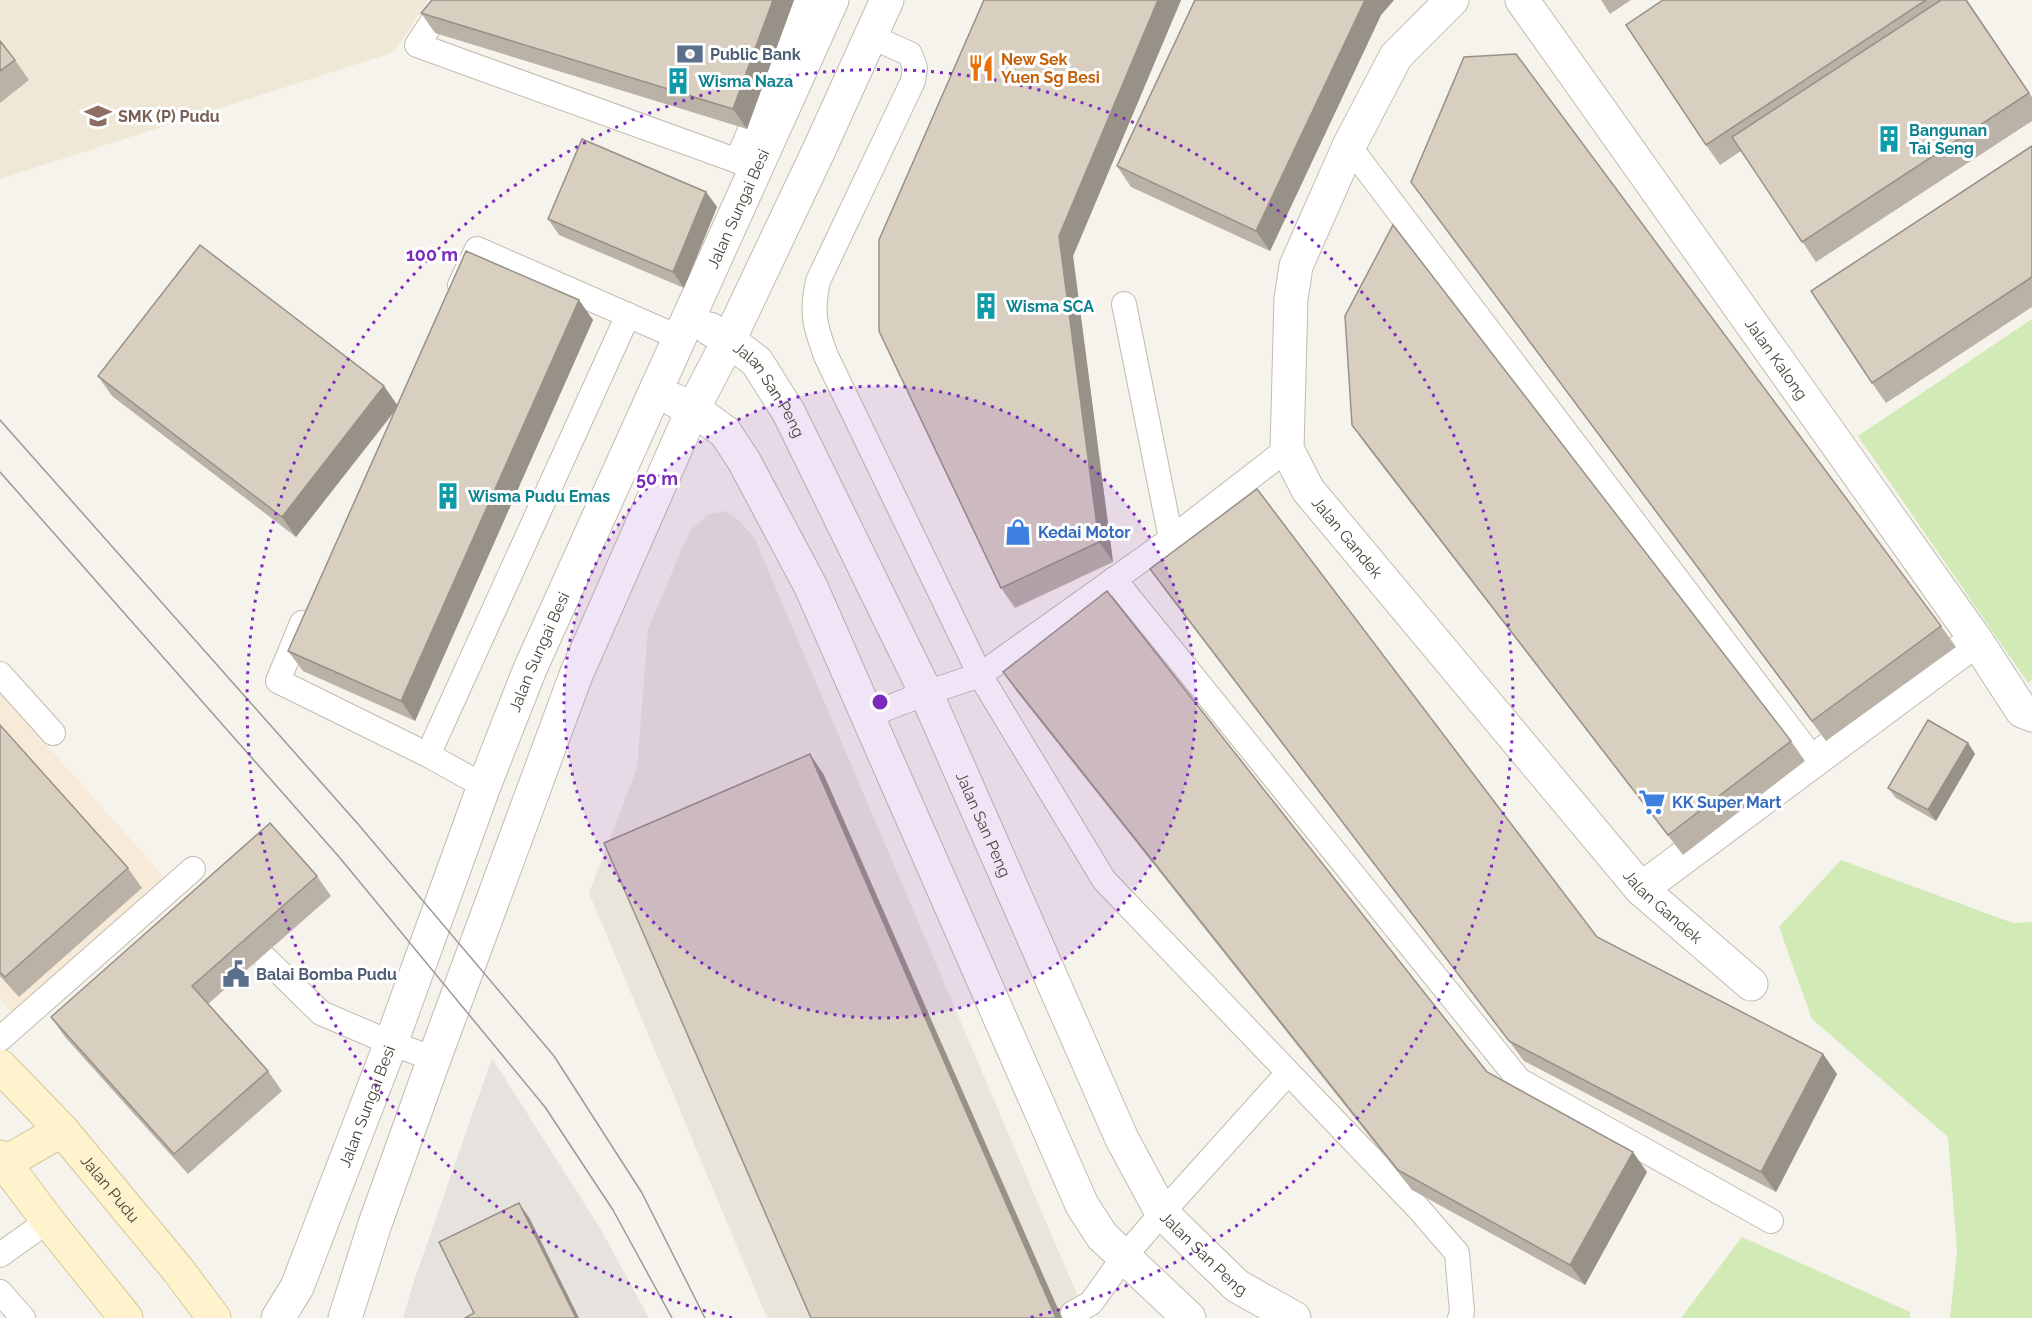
<svg xmlns="http://www.w3.org/2000/svg" width="2032" height="1318" font-family="Raleway,sans-serif">
  <style>
    .residential { fill: #eae5da }
    .commercial { fill: #f7ead8 }
    .industrial { fill: #e6e2dd }
    .education { fill: #efe8d6 }
    .green { fill: #d2eab5 }
    .lines { fill: none; stroke-linecap: round; stroke-linejoin: round }
    .service-casing { stroke: #c2bbae; stroke-width: 26 }
    .minor-casing { stroke: #c2bbae; stroke-width: 35 }
    .tertiary-casing { stroke: #c2bbae; stroke-width: 35 }
    .secondary-casing { stroke: #d6c79b; stroke-width: 35 }
    .service { stroke: #fff; stroke-width: 24 }
    .minor { stroke: #fff; stroke-width: 33 }
    .tertiary { stroke: #fff; stroke-width: 33 }
    .secondary { stroke: #fff3cd; stroke-width: 33 }
    .tram { stroke: #9a9a9a; stroke-width: 1.5 }
    .wall { fill: #bab2a6 }
    .shaded-wall { fill: #979187 }
    .building { fill: #d8cfc1; stroke: #979187; stroke-width: 1.5 }
    .ring { fill: none; stroke: #7b2cbf; stroke-width: 3; stroke-dasharray: 3 6 }
    .labels { text-anchor: middle; dominant-baseline: central; stroke-width: 6; stroke-linejoin: round; paint-order: stroke }
    .service-label { font-size: 16px; font-weight: bold; fill: #4e5e75; stroke: #fff; text-anchor: start }
    .food-label { font-size: 16px; font-weight: bold; fill: #c56008; stroke: #fff; text-anchor: start }
    .culture-label { font-size: 16px; font-weight: bold; fill: #0d838f; stroke: #fff; text-anchor: start }
    .education-label { font-size: 16px; font-weight: bold; fill: #785e54; stroke: #fff; text-anchor: start }
    .street-label { font-size: 16px; fill: #4b4439; stroke: #fff }
    .shop-label { font-size: 16px; font-weight: bold; fill: #366cbe; stroke: #fff; text-anchor: start }
    .centre { fill: #7b2cbf; stroke: #fff; stroke-width: 3 }
    .ring-label { font-size: 18px; text-anchor: middle; font-weight: bold; fill: #7b2cbf; stroke: #fff; stroke-width: 6; stroke-linejoin: round; paint-order: stroke }
  </style>
  <rect width="100%" height="100%" fill="#f6f3ec"/>
  <path class="residential" d="M725 511 741 522 755 539 1087 1318H767L589 893 637 768 648 629 689 532 708 514Z"/>
  <path class="commercial" d="M0 693 166 879 14 1015 0 999Z"/>
  <path class="industrial" d="M492 1058 600 1228 649 1318H403L414 1281Z"/>
  <path class="education" d="M0 0H428L394 52 0 179Z"/>
  <g class="green">
    <path d="M2032 319V680L2028 683 1858 436Z"/>
    <path d="M1841 860 2013 923 2032 922V1318H1950L1957 1251 1948 1137 1812 1019 1779 927Z"/>
    <path d="M1742 1237 1910 1312V1318H1681Z"/>
  </g>
  <g class="lines">
    <defs>
      <g id="service">
        <path d="M447 0 417 45 757 168"/>
        <path d="M870 36 910 54 915 68 913 81 818 281C811 313 815 326 826 356L980 675 1104 880 1418 1208 1457 1253 1462 1312 1460 1318"/>
        <path d="M1349 146 1814 760"/>
        <path d="M737 161 805 0"/>
        <path d="M460 285 477 249 680 338"/>
        <path d="M1124 304 1171 539"/>
        <path d="M1114 579 1519 1080 1771 1221"/>
        <path d="M302 623 278 681 428 755 484 786"/>
        <path d="M0 674 53 733"/>
        <path d="M867 716 926 693 980 675 1171 539 1287 449"/>
        <path d="M428 755 628 315"/>
        <path d="M266 959 321 1013 391 1043 434 1059"/>
        <path d="M0 1039 193 869"/>
        <path d="M0 1255 48 1221"/>
        <path d="M0 1292 23 1318"/>
        <path d="M1073 1313 1091 1303 1123 1258 1162 1213 1288 1073"/>
      </g>
      <g id="minor">
        <path id="s1" d="M1452 0 1396 56 1349 146 1296 266 1291 299 1287 449 1308 490 1641 889 1751 984"/>
        <path id="s2" d="M1522 0 1976 640 2022 711 2032 715"/>
        <path d="M1641 889 1976 640"/>
      </g>
      <g id="tertiary">
        <path id="s3" d="M710 329 729 340 757 362 789 413 926 693 1122 1139 1162 1213 1237 1286 1294 1318"/>
        <path d="M674 400 693 409 725 432 744 461 811 587 1082 1205 1102 1236 1189 1318"/>
        <path id="s4" d="M278 1318 297 1287 391 1043 484 786 530 669 832 0"/>
        <path d="M345 1318 375 1224 434 1059 576 675 693 409 729 340 819 150 887 0"/>
      </g>
      <g id="secondary">
        <path id="s5" d="M0 1066 62 1130 178 1270 214 1318"/>
        <path d="M0 1157 48 1221 126 1318"/>
        <path d="M5 1163 62 1130"/>
      </g>
    </defs>
    <use href="#service" class="service-casing"/>
    <use href="#minor" class="minor-casing"/>
    <use href="#tertiary" class="tertiary-casing"/>
    <use href="#secondary" class="secondary-casing"/>
    <use href="#service" class="service"/>
    <use href="#minor" class="minor"/>
    <use href="#tertiary" class="tertiary"/>
    <use href="#secondary" class="secondary"/>
    <g class="tram">
      <path d="M0 420 358 824 554 1056 642 1193 705 1318"/>
      <path d="M0 472 340 858 545 1107 613 1210 672 1318"/>
    </g>
  </g>
  <g class="wall">
    <path d="M432 0H794L747 129 435 33 421 13Z"/>
    <path d="M984 0H1181L1073 256 1113 562 1015 608 1001 588Z"/>
    <path d="M1195 0H1394L1381 15 1270 251 1131 187 1117 166Z"/>
    <path d="M1601 0H1631L1610 14Z"/>
    <path d="M1663 0H1967L2032 97V121L1816 262 1741 151 1720 165 1706 145Z"/>
    <path d="M0 41 15 60 29 80 0 103Z"/>
    <path d="M2032 146V307L1886 403 1872 383Z"/>
    <path d="M1411 182 1941 626 1956 647 1826 741Z"/>
    <path d="M706 192 717 207 684 288 559 235 548 219Z"/>
    <path d="M579 300 593 320 415 721 303 671 288 651 396 410 296 537 112 396 98 376 398 405Z"/>
    <path d="M1352 425 1791 741 1805 761 1683 855 1366 445Z"/>
    <path d="M1150 569 1597 937 1823 1054 1837 1074 1776 1192 1524 1061 1164 589Z"/>
    <path d="M1003 672 1487 1072 1647 1172 1585 1285 1412 1190 1017 692Z"/>
    <path d="M0 725 128 868 142 888 19 997 0 976Z"/>
    <path d="M1968 743 1975 754 1936 821 1896 798 1888 788Z"/>
    <path d="M317 876 331 896 208 1004 268 1071 282 1091 188 1174 65 1037 51 1017Z"/>
  </g>
  <g class="shaded-wall">
    <path d="M773 0H794L747 129 733 109Z"/>
    <path d="M1158 0H1181L1073 256 1113 562 1099 542 1059 236Z"/>
    <path d="M1365 0H1394L1381 15 1270 251 1256 231Z"/>
    <path d="M706 192 717 207 684 288 673 272Z"/>
    <path d="M579 300 593 320 415 721 401 701Z"/>
    <path d="M384 386 398 406 296 537 282 517Z"/>
    <path d="M1968 743 1975 754 1936 821 1928 810Z"/>
    <path d="M810 754 824 775 1062 1318H1056Z"/>
    <path d="M1823 1054 1837 1074 1776 1192 1761 1172Z"/>
    <path d="M1633 1152 1647 1172 1585 1285 1570 1265Z"/>
    <path d="M519 1203 530 1219 579 1318H576Z"/>
  </g>
  <g class="building">
    <path d="M432 0H773L733 109 421 13Z"/>
    <path d="M984 0H1158L1059 236 1099 542 1001 588 879 331V240Z"/>
    <path d="M1195 0H1365L1256 231 1117 166Z"/>
    <path d="M1663 0H1926L1706 145 1626 25Z"/>
    <path d="M1941 0H1966L2029 93 1802 242 1732 137Z"/>
    <path d="M0 41 15 60 0 71Z"/>
    <path d="M1516 54 1941 626 1812 721 1411 182 1464 57Z"/>
    <path d="M582 139 706 192 673 272 548 219Z"/>
    <path d="M2032 146V277L1872 383 1811 291Z"/>
    <path d="M1393 225 1791 741 1668 835 1352 425 1345 316Z"/>
    <path d="M200 245 384 386 282 517 98 376Z"/>
    <path d="M466 251 579 300 401 701 288 651Z"/>
    <path d="M1257 489 1597 937 1823 1054 1761 1172 1509 1041 1150 569Z"/>
    <path d="M1107 591 1487 1072 1633 1152 1570 1265 1398 1170 1003 672Z"/>
    <path d="M1928 720 1968 743 1928 810 1888 788Z"/>
    <path d="M0 725 128 868 5 977 0 972Z"/>
    <path d="M810 754 1056 1318H811L604 843Z"/>
    <path d="M270 823 317 876 192 986 268 1071 174 1154 51 1017Z"/>
    <path d="M519 1203 576 1318H465L474 1313 439 1242Z"/>
  </g>
  <circle cx="880" cy="702" r="316" fill="#7b2cbf" fill-opacity=".12"/>
  <g class="ring">
    <circle cx="880" cy="702" r="316"/>
    <path d="M732 1318A633 633 0 1 1 1028 1318"/>
  </g>
  <defs>
    <symbol id="bank-bare" viewBox="-9 -9 18 18"><path d="M-6-4H6V4H-6ZM0-2.3a2.3 2.3 0 1 0 0 4.6a2.3 2.3 0 1 0 0-4.6Z" fill="#5c6f8a" stroke="#fff" stroke-width="2.5" paint-order="stroke"/></symbol>
    <symbol id="restaurant-bare" viewBox="-9 -9 18 18"><path d="M-5-6h1v4h1v-4h1v4h1v-4h1v5L-1.5 .5V6h-2V.5L-5-1ZM5-6V6H3V1.5H1.5Q1.5-4 5-6Z" fill="#e8710a" stroke="#fff" stroke-width="2.5" paint-order="stroke"/></symbol>
    <symbol id="building-bare" viewBox="-9 -9 18 18"><path d="M-4-6H4V6H1V3H-1V6H-4ZM-2.5-4.3h1.7v1.8h-1.7ZM.8-4.3h1.7v1.8H.8ZM-2.5-1h1.7V.8h-1.7ZM.8-1h1.7V.8H.8Z" fill="#0f9aa8" stroke="#fff" stroke-width="2.5" paint-order="stroke"/></symbol>
    <symbol id="school-bare" viewBox="-9 -9 18 18"><path d="M0-5L7-2L0 1L-7-2ZM-4 1L0 2.5L4 1V4Q0 6-4 4Z" fill="#8d6e63" stroke="#fff" stroke-width="2.5" paint-order="stroke"/></symbol>
    <symbol id="shop-bare" viewBox="-9 -9 18 18"><path d="M-5-2.5h2.3a2.7 3.5 0 0 1 5.4 0H5L5.5 6h-11ZM-1.5-2.5h3a1.5 2.3 0 0 0-3 0Z" fill="#3f7fe0" stroke="#fff" stroke-width="2.5" paint-order="stroke"/></symbol>
    <symbol id="supermarket-bare" viewBox="-9 -9 18 18"><path d="M-6-5.5h2.5l.6 2H6L4.5 2H-2.5L-4.4-4H-6ZM-1.5 3.2a1.3 1.3 0 1 0 .1 0ZM3 3.2a1.3 1.3 0 1 0 .1 0Z" fill="#3f7fe0" stroke="#fff" stroke-width="2.5" paint-order="stroke"/></symbol>
    <symbol id="civic-bare" viewBox="-9 -9 18 18"><path d="M-.6-6.5H3V-4.5H.6V-3L4-1V1h2V6H-6V1h2V-1L-.6-3ZM-1.2 2.5V6h2.4V2.5Z" fill="#5c6f8a" stroke="#fff" stroke-width="2.5" paint-order="stroke"/></symbol>
  </defs>
  <g fill-rule="evenodd">
    <use href="#bank-bare" x="671" y="35" width="38" height="38"/>
    <use href="#restaurant-bare" x="962" y="49" width="38" height="38"/>
    <use href="#building-bare" x="659" y="62" width="38" height="38"/>
    <use href="#school-bare" x="79" y="97" width="38" height="38"/>
    <use href="#building-bare" x="1870" y="120" width="38" height="38"/>
    <use href="#building-bare" x="967" y="287" width="38" height="38"/>
    <use href="#building-bare" x="429" y="477" width="38" height="38"/>
    <use href="#shop-bare" x="999" y="513" width="38" height="38"/>
    <use href="#supermarket-bare" x="1633" y="783" width="38" height="38"/>
    <use href="#civic-bare" x="217" y="955" width="38" height="38"/>
  </g>
  <g class="labels">
    <g class="service-label">
      <text x="710" y="54">Public Bank</text>
      <text x="256" y="974">Balai Bomba Pudu</text>
    </g>
    <g class="food-label">
      <text x="1001" y="59">New Sek<tspan x="1001" dy="18">Yuen Sg Besi</tspan></text>
    </g>
    <g class="culture-label">
      <text x="698" y="81">Wisma Naza</text>
      <text x="1909" y="130">Bangunan<tspan x="1909" dy="18">Tai Seng</tspan></text>
      <text x="1006" y="306">Wisma SCA</text>
      <text x="468" y="496">Wisma Pudu Emas</text>
    </g>
    <g class="education-label">
      <text x="118" y="116">SMK (P) Pudu</text>
    </g>
    <g class="street-label">
      <text stroke="none"><textPath href="#s4" startOffset="1202">Jalan Sungai Besi</textPath></text>
      <text stroke="none"><textPath href="#s2" startOffset="440">Jalan Kalong</textPath></text>
      <text stroke="none"><textPath href="#s3" startOffset="87">Jalan San Peng</textPath></text>
      <text stroke="none"><textPath href="#s1" startOffset="603">Jalan Gandek</textPath></text>
      <text stroke="none"><textPath href="#s4" startOffset="716">Jalan Sungai Besi</textPath></text>
      <text stroke="none"><textPath href="#s3" startOffset="573">Jalan San Peng</textPath></text>
      <text stroke="none"><textPath href="#s1" startOffset="1089">Jalan Gandek</textPath></text>
      <text stroke="none"><textPath href="#s4" startOffset="230">Jalan Sungai Besi</textPath></text>
      <text stroke="none"><textPath href="#s5" startOffset="165">Jalan Pudu</textPath></text>
      <text stroke="none"><textPath href="#s3" startOffset="1059">Jalan San Peng</textPath></text>
    </g>
    <g class="shop-label">
      <text x="1038" y="532">Kedai Motor</text>
      <text x="1672" y="802">KK Super Mart</text>
    </g>
  </g>
  <circle cx="880" cy="702" r="9" class="centre"/>
  <g class="ring-label">
    <text x="432" y="261">100 m</text>
    <text x="657" y="485">50 m</text>
  </g>
</svg>
